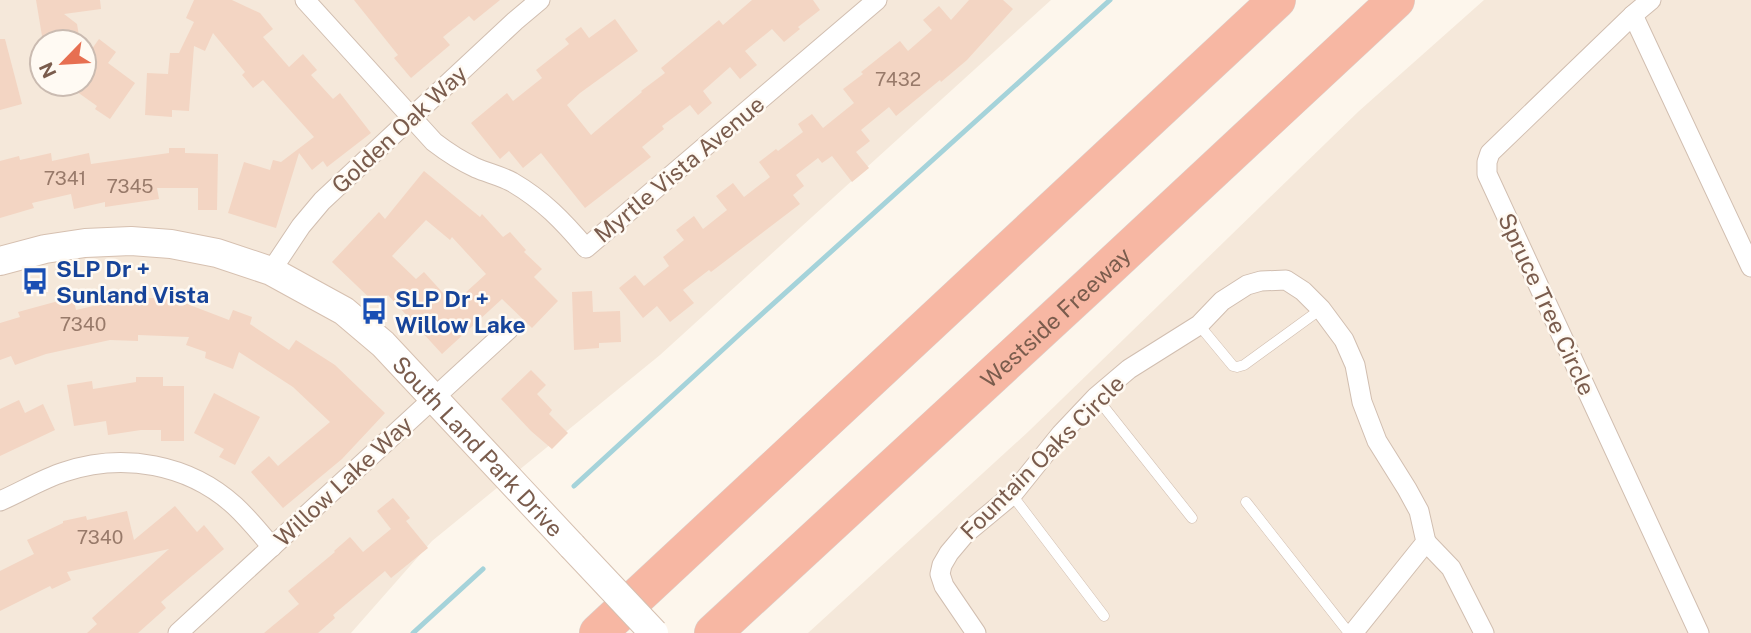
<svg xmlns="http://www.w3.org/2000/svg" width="1751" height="633" font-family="'Public Sans',sans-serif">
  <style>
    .residential { fill: #f5e8da; fill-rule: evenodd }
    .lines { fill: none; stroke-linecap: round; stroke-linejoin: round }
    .stream { stroke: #a5d3da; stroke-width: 5 }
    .building { fill: #f3d5c3; fill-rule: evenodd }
    .lane-casing { stroke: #d1beb0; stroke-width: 11 }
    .street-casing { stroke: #d1beb0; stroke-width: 21 }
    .secondary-casing { stroke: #d6c0b0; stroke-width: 30 }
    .highway-casing { stroke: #dad1cd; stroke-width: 38 }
    .lane { stroke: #fff; stroke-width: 10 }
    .street { stroke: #fff; stroke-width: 19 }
    .secondary { stroke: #fff; stroke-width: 28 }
    .highway { stroke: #f7b7a3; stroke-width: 37 }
    .secondary-bridge-casing { stroke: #d6c0b0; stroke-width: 30; stroke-linecap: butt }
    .secondary-bridge { stroke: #fff; stroke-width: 28 }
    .labels { text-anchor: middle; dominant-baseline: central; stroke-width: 5; stroke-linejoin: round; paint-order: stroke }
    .number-label { font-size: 19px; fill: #987a6a }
    .street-label { font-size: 23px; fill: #7a5c4d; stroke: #fffaf3 }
    .transit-label { font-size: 23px; font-weight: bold; fill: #164399; stroke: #fffaf3; text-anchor: start }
  </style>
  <rect width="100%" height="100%" fill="#fdf6ec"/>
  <g class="residential">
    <path d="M0 0H1051L660 355 432 541 351 633H0ZM42 42H84V84H42Z"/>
    <path d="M1484 0H1751V633H808L1029 431 1359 111Z"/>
  </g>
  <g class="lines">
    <g class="stream">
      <path d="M574 486 742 332 1110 0"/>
      <path d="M413 633 483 569"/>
    </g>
  </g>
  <g class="building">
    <path d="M36 0H100L101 9 64 14 77 24 80 42H43Z"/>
    <path d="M194 0H232L260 13 273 29 263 37 289 67 303 54 317 70 311 75 333 99 340 93 371 133 327 167 323 161 312 170 299 153 276 228 228 213 244 162 270 170 273 160 281 162 314 137 263 80 253 88 242 75 245 72 213 33 205 51 194 46 189 111 172 110V117L145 115 147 73 168 74 170 53H179L194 22 186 18Z"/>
    <path d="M354 0H500L474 21 469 16 443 37 450 45 411 78 394 58 398 55Z"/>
    <path d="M752 0H813L820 10 798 27 800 29 784 42 772 29 745 51 757 65 740 79 730 67 703 91 712 103 698 115 690 105 662 126 664 129 642 147 651 157 585 208 541 153 523 168 509 151 500 159 471 123 507 93 513 101 542 78 536 70 569 44 565 39 581 27 589 38 615 19 638 51 580 93 567 105 591 135 642 92 641 91 665 73 661 68 719 20 723 25Z"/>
    <path d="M969 0H1003L1013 9 967 60 941 82 940 80 896 116 889 107 861 130 870 141 856 152 869 168 852 182 832 156 822 163 818 158 796 175 804 186 793 195 800 204 711 272 709 270 683 290 694 303 670 322 657 306 643 318 619 288 635 275 644 286 669 266 663 257 684 240 676 230 694 216 703 229 727 210 716 196 733 183 744 197 770 177 759 162 776 149 778 151 803 132 798 124 812 114 823 128 854 103 843 89 863 74 861 72 900 41 908 51 932 30 923 20 939 6 951 20Z"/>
    <path d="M0 39H5L22 104 0 110Z"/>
    <path d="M99 39 116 52 108 63 135 83 110 119 95 109 97 106 66 84H84V60Z"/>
    <path d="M169 148H185V153L218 154 217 210H198V188H157L159 199 105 207V202L74 209 71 194 32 203 34 208 0 218V161L19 156 20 160 51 153 52 161 89 153 91 164 169 153Z"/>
    <path d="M424 171 480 217 482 214 503 237 510 232 526 250 524 252 542 269 534 277 558 301 532 328 502 299 442 354 388 295 378 306 332 262 379 212 385 219ZM426 220 450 240 452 237 486 274 453 304 424 272 416 279 392 256Z"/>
    <path d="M592 291 593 312 620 311 621 342 599 343V348L574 350 572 292Z"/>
    <path d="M73 297 76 310 119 300V297L182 299V302L229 320 233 310 252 317 250 324 289 350 296 340 335 365 385 413 342 459 283 508 251 472 269 456 278 466 330 422 293 387 239 352 233 369 205 358 206 352 186 345 189 337 138 335V341L110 340 46 354 15 365 11 356 0 360V323L20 317 18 312Z"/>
    <path d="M531 370 546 385 537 394 552 410 549 414 568 433 552 449 531 431 501 399Z"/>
    <path d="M136 377H163V386H184V441H161V430H141L108 435 106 421 74 426 67 385 92 381 93 389 136 382Z"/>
    <path d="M214 393 260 417 235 465 219 457 224 449 194 433Z"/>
    <path d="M19 400 25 413 43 404 55 430 0 456V409Z"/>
    <path d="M393 498 410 518 406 521 428 548 391 578 385 571 333 615 335 618 318 633H264L299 604 288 591 335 552 334 551 350 537 363 552 391 529 377 511Z"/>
    <path d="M175 506 197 532 204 525 224 549 161 602 166 608 138 633H87L97 624 92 618 169 549 67 572 71 580 52 589 50 586 0 611V571L34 554 27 540 63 523V521L86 516 87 520 127 511 134 540Z"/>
  </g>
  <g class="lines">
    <defs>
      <g id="lane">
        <path d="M1199 325 1233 366 1237 367 1244 365 1321 309"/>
        <path d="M1096 397 1192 518"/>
        <path d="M1012 495 1104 616"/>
        <path d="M1246 502 1349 633"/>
      </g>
      <g id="street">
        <path d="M305 0 434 142C447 152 461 161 476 168 488 173 501 176 512 182 543 200 563 221 586 248L877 0"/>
        <path d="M1651 0 1633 15 1490 153 1487 162V174L1699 633"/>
        <path d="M1633 15 1751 267"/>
        <path d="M271 271 301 226 322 201 515 21 540 0"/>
        <path d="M0 501C21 492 42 479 64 472 123 452 189 464 235 506 249 519 260 533 272 547"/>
        <path d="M1426 542 1451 568 1484 633"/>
        <path d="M178 633 509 329"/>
        <path d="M976 633 944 586 940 574 942 565 949 553 965 534 1012 495 1061 434 1096 397 1129 369 1199 325 1222 301 1247 285 1261 281 1286 280 1303 291 1321 309 1344 340 1355 365 1362 402 1377 441 1407 489 1419 511 1426 542 1353 633"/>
      </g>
      <g id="secondary">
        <path id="s1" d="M0 261 45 249 85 243 131 241 171 244 217 253 271 271 344 311 383 344 572 546"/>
      </g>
      <g id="highway">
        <path d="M598 633 1277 0"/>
        <path id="s2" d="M713 633 1089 286 1396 0"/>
      </g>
    </defs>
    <use href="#lane" class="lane-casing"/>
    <use href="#street" class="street-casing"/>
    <use href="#secondary" class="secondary-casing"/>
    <use href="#highway" class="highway-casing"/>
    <use href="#lane" class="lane"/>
    <use href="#street" class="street"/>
    <use href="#secondary" class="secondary"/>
    <use href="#highway" class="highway"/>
    <defs>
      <path id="secondary-bridge" d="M572 546 654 633"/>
    </defs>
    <use href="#secondary-bridge" class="secondary-bridge-casing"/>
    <use href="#secondary-bridge" class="secondary-bridge"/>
  </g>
  <defs>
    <symbol id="bus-bare" viewBox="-9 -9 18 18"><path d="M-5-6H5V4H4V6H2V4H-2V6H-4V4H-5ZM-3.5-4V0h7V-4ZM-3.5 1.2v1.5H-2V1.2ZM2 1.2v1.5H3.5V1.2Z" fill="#1a4fb4" stroke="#fffaf3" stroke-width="2.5" paint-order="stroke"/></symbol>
  </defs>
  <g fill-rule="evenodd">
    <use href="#bus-bare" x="16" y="262" width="38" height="38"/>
    <use href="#bus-bare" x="355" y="292" width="38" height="38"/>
  </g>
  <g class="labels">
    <g class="number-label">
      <text x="898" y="79">7432</text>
      <text x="65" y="178">7341</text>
      <text x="130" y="186">7345</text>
      <text x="83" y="324">7340</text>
      <text x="100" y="537">7340</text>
    </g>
    <g class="street-label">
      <text transform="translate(399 129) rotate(-43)">Golden Oak Way</text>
      <text transform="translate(679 169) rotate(-40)">Myrtle Vista Avenue</text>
      <text transform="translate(1547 304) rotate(65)">Spruce Tree Circle</text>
      <text stroke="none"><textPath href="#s2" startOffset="466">Westside Freeway</textPath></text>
      <text stroke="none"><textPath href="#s1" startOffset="551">South Land Park Drive</textPath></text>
      <text transform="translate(1042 457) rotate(-45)">Fountain Oaks Circle</text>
      <text transform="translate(343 481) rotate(-43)">Willow Lake Way</text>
    </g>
    <g class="transit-label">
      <text x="56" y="268">SLP Dr +<tspan x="56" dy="26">Sunland Vista</tspan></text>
      <text x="395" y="298">SLP Dr +<tspan x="395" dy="26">Willow Lake</tspan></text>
    </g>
  </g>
  <g transform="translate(63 63) rotate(245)"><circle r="33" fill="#fffaf3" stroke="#cabbb1" stroke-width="2"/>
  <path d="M0-5L12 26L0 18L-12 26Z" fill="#e76f51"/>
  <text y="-10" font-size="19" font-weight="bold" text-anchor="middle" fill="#7a5c4d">N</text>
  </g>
</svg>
